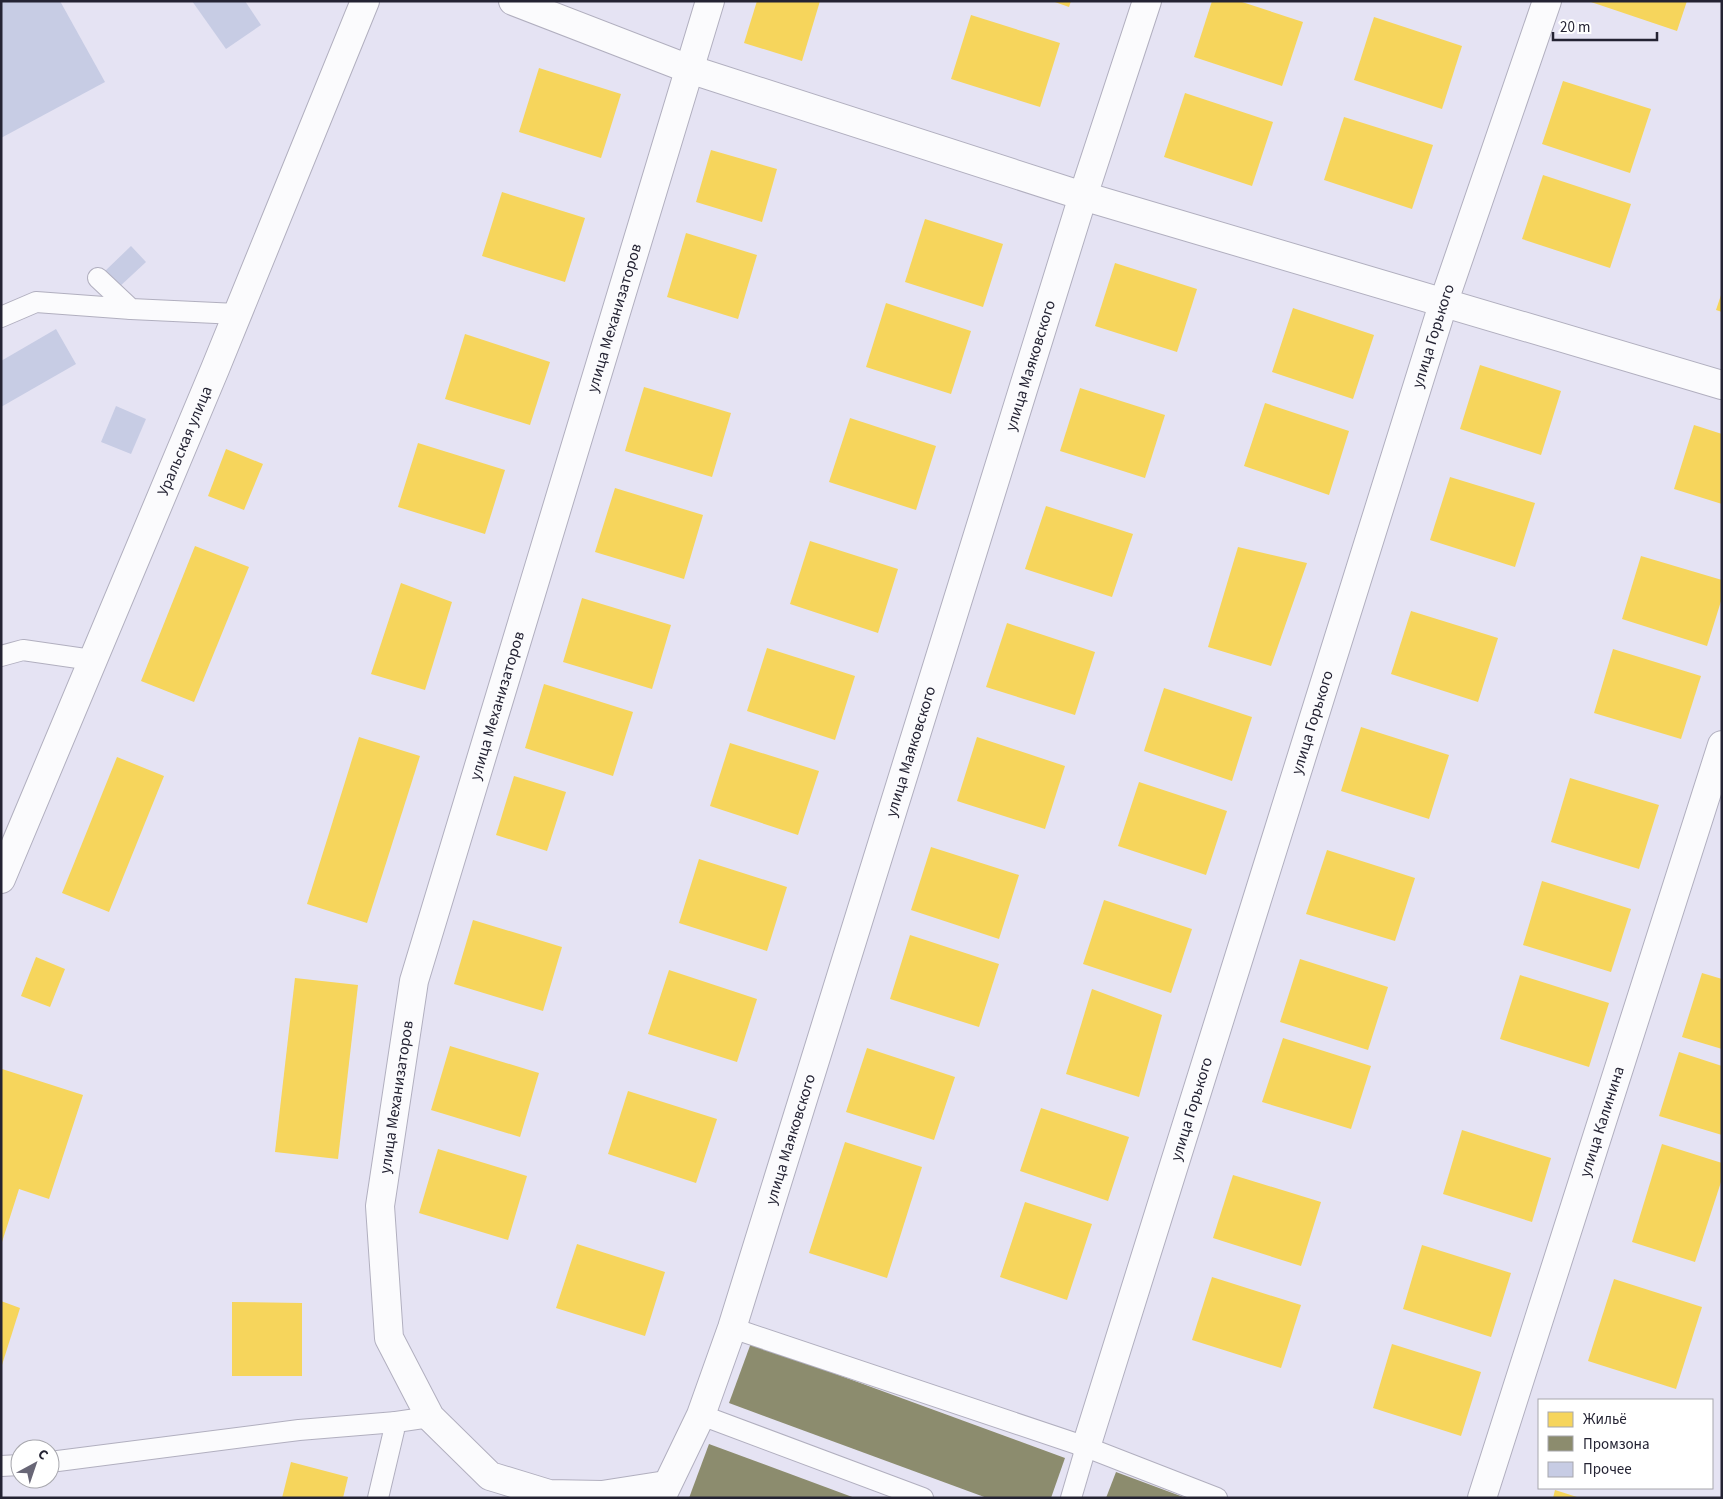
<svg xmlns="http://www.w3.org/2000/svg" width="1723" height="1499" font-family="'Source Sans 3',sans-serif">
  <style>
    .homes { fill: #f6d55c }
    .industry { fill: #8c8c6e }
    .building { fill: #c7cce4 }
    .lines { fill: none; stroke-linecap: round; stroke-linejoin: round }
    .service-casing { stroke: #b1afbf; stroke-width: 22 }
    .minor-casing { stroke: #b1afbf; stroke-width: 30 }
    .service { stroke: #fbfbfd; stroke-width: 20 }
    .minor { stroke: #fbfbfd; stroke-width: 28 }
    .labels { text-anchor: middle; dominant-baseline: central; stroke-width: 5; stroke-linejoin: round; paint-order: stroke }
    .street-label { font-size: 16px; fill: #242333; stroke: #fff }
  </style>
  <rect width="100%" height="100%" fill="#e5e3f3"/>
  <g class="homes">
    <path d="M757 1H820L802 61 744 43Z"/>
    <path d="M1052 1H1071L1069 7Z"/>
    <path d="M1212 1H1239L1303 22 1282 86 1194 57Z"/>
    <path d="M1588 1H1687L1677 31Z"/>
    <path d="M971 15 1060 43 1040 107 951 79Z"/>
    <path d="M1374 17 1462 46 1442 109 1354 80Z"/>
    <path d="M539 68 621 94 601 158 519 132Z"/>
    <path d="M1563 81 1651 109 1630 173 1542 144Z"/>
    <path d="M1185 93 1273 122 1252 186 1164 157Z"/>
    <path d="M1344 117 1433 145 1412 209 1324 180Z"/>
    <path d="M711 150 777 169 762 222 696 202Z"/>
    <path d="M1543 175 1631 204 1610 268 1522 239Z"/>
    <path d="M502 192 585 218 565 282 482 256Z"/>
    <path d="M925 219 1003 244 983 307 905 282Z"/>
    <path d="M686 233 757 255 738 319 667 297Z"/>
    <path d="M1115 263 1197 289 1177 352 1095 326Z"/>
    <path d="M1722 292V312L1716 310Z"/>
    <path d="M886 303 971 331 951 394 866 367Z"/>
    <path d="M1293 308 1374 335 1353 399 1272 372Z"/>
    <path d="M465 334 550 362 530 425 445 399Z"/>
    <path d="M1480 365 1561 391 1541 455 1460 429Z"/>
    <path d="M644 387 731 413 712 477 625 451Z"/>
    <path d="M1080 388 1165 415 1145 478 1060 451Z"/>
    <path d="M1265 403 1349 431 1329 495 1244 466Z"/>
    <path d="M850 418 936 446 916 510 829 482Z"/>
    <path d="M1694 425 1722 434V504L1674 489Z"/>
    <path d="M418 443 505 470 485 534 398 507Z"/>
    <path d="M226 449 263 464 244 510 208 496Z"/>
    <path d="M1450 477 1535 503 1515 567 1430 540Z"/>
    <path d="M615 488 703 515 684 579 595 552Z"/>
    <path d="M1046 506 1133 534 1112 597 1025 569Z"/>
    <path d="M810 541 898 569 878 633 790 604Z"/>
    <path d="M195 546 249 567 194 702 141 681Z"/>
    <path d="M1238 547 1307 563 1271 666 1208 647Z"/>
    <path d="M1641 556 1722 580V598L1707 646 1622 619Z"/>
    <path d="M401 583 452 602 425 690 371 674Z"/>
    <path d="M582 598 671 625 652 689 563 662Z"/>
    <path d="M1411 611 1498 638 1478 702 1391 674Z"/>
    <path d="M1007 623 1095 652 1075 715 986 687Z"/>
    <path d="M767 648 855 676 835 740 747 711Z"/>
    <path d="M1613 649 1701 676 1681 739 1594 713Z"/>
    <path d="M544 684 633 712 613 776 525 748Z"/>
    <path d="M1164 688 1252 717 1232 781 1144 751Z"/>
    <path d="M1361 727 1449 755 1429 819 1341 791Z"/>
    <path d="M359 737 420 756 367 923 307 904Z"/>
    <path d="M977 737 1065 766 1045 829 957 801Z"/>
    <path d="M730 743 819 771 798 835 710 806Z"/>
    <path d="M117 757 164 776 109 912 62 893Z"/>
    <path d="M514 776 566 792 547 851 496 835Z"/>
    <path d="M1570 778 1659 805 1639 869 1551 842Z"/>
    <path d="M1139 782 1227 811 1206 875 1118 846Z"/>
    <path d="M931 847 1019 875 999 939 911 910Z"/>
    <path d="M1327 850 1415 878 1395 941 1306 914Z"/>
    <path d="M699 859 787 887 767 951 679 923Z"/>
    <path d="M1542 881 1631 909 1611 972 1523 945Z"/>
    <path d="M1104 900 1192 929 1171 993 1083 964Z"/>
    <path d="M473 920 562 947 543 1011 454 984Z"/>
    <path d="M910 935 999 964 979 1027 890 999Z"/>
    <path d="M36 957 65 969 50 1007 21 996Z"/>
    <path d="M1300 959 1388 987 1368 1050 1280 1022Z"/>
    <path d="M669 970 757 999 737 1062 648 1034Z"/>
    <path d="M1702 973 1722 979V1049L1682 1037Z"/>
    <path d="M1520 975 1609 1003 1589 1067 1500 1039Z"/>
    <path d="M295 978 358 985 338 1159 275 1152Z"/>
    <path d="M1092 989 1162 1015 1139 1097 1066 1074Z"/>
    <path d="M1283 1038 1371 1066 1351 1129 1262 1102Z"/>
    <path d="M450 1046 539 1073 520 1137 431 1110Z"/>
    <path d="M867 1048 955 1077 934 1140 846 1112Z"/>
    <path d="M1679 1052 1722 1066V1135L1659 1116Z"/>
    <path d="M2 1069 83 1095 49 1199 19 1189 2 1242Z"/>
    <path d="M628 1091 717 1119 696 1183 608 1154Z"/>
    <path d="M1041 1108 1129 1137 1108 1201 1020 1171Z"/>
    <path d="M1462 1130 1551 1158 1532 1222 1443 1194Z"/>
    <path d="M845 1142 922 1167 887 1278 809 1253Z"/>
    <path d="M1662 1144 1722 1163V1179L1695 1262 1632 1242Z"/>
    <path d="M438 1149 527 1176 508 1240 419 1213Z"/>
    <path d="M1233 1175 1321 1202 1301 1266 1213 1238Z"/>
    <path d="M1025 1202 1092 1224 1067 1300 1000 1277Z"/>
    <path d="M577 1244 665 1272 645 1336 556 1308Z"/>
    <path d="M1422 1245 1511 1273 1491 1337 1403 1309Z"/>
    <path d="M1212 1277 1301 1305 1281 1368 1192 1340Z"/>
    <path d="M1614 1279 1702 1307 1676 1389 1588 1361Z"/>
    <path d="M1 1301 20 1308 2 1365H1Z"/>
    <path d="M232 1302 302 1303V1376H232Z"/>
    <path d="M1392 1344 1481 1372 1461 1436 1373 1408Z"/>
    <path d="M291 1462 348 1477 343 1498H282Z"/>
    <path d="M1555 1490 1577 1497V1498H1553Z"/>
  </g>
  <g class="industry">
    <path d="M751 1343 1065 1458 1051 1498H987L729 1403Z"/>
    <path d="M709 1444 855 1498H689Z"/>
    <path d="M1116 1472 1186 1498H1106Z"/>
  </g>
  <g class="building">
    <path d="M1 1H60L105 82 1 138Z"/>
    <path d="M192 1H245L261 25 226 49Z"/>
    <path d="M131 246 146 262 118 288 103 273Z"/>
    <path d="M56 329 76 364 1 407V361Z"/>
    <path d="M116 406 146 419 131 454 101 442Z"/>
  </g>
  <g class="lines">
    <defs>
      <g id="service">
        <path d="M98 278 131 309 237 314"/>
        <path d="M1 317 36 302 131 309"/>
        <path d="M1 656 23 650 92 660"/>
        <path d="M732 1328 1086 1447 1217 1498"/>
        <path d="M701 1415 923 1498"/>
        <path d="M50 1462 299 1430 396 1422"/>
        <path d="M1 1466 20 1465"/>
        <path d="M378 1498 396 1422 430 1417"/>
        <path d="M1071 1498 1086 1447"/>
      </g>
      <g id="minor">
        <path d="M513 1 689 69 1083 196 1722 385"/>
        <path id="s1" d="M1 879 215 369 365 1"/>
        <path id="s2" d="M1086 1447 1444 301 1547 1"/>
        <path id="s3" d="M666 1485 602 1495 549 1494 490 1476 430 1417 389 1338 380 1206 414 981 710 1"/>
        <path id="s4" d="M661 1498 701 1415 732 1328 1083 196 1147 1"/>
        <path id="s5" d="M1482 1498 1722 745"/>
      </g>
    </defs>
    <use href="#service" class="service-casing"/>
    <use href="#minor" class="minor-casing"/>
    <use href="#service" class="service"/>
    <use href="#minor" class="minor"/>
  </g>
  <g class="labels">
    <g class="street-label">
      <text stroke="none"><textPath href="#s3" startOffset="1405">улица Механизаторов</textPath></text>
      <text stroke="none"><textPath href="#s2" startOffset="1164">улица Горького</textPath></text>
      <text stroke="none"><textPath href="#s4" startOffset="1192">улица Маяковского</textPath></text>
      <text stroke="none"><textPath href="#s1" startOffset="475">Уральская улица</textPath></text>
      <text stroke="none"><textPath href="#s3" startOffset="1000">улица Механизаторов</textPath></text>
      <text stroke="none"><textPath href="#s2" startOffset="759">улица Горького</textPath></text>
      <text stroke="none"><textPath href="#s4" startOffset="788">улица Маяковского</textPath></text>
      <text stroke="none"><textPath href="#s3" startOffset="595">улица Механизаторов</textPath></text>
      <text stroke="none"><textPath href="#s2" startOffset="354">улица Горького</textPath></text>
      <text stroke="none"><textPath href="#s5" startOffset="395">улица Калинина</textPath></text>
      <text stroke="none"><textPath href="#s4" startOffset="382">улица Маяковского</textPath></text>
    </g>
  </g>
  <rect width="1723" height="1499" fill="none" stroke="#242333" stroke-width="5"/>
  <rect x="1538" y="1399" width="175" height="90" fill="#ffffff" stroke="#a7a7ad"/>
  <rect x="1548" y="1412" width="25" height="15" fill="#f6d55c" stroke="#a7a7ad"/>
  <text x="1583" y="1424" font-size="15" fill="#242333">Жильё</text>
  <rect x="1548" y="1436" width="25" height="15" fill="#8c8c6e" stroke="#a7a7ad"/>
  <text x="1583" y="1449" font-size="15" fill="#242333">Промзона</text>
  <rect x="1548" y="1462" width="25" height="15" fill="#c7cce4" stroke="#a7a7ad"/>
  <text x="1583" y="1474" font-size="15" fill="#242333">Прочее</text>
  <g transform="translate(35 1464) rotate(40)"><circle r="24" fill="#ffffff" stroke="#a7a7ad"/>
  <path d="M0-4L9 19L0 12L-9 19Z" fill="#686676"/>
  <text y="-8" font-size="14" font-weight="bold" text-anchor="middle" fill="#242333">С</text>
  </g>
  <path d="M1553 32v8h104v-8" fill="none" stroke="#242333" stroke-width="2.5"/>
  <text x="1560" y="32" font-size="15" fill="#242333" stroke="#ffffff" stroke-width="4" paint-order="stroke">20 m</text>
</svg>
